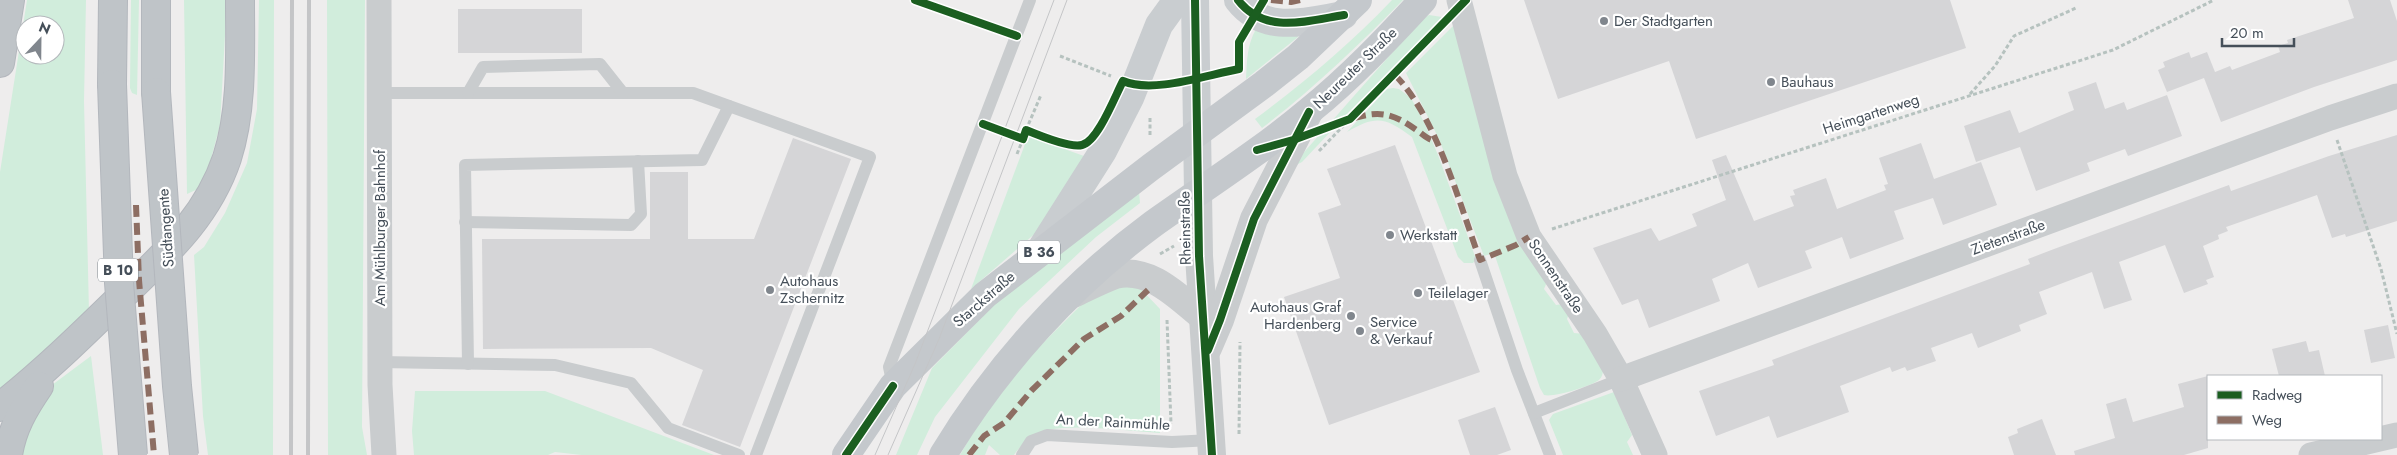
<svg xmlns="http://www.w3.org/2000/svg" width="2397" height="455" font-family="Jost,sans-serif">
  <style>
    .green { fill: #d1eddc; fill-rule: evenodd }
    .building { fill: #d5d5d7 }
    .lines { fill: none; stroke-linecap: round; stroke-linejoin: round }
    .trunk-casing { stroke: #b3b7bd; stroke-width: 30 }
    .path { stroke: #b6c2bf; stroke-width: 3; stroke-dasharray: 4 2.5; stroke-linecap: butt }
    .service { stroke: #c9ccce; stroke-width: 12 }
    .minor { stroke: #c9ccce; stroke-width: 25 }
    .tertiary { stroke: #c9ccce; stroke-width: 28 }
    .secondary { stroke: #c9cdd0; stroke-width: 28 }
    .primary { stroke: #c4c8cc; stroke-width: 28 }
    .trunk { stroke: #bfc4c8; stroke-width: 28 }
    .tram { stroke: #c4c5c7; stroke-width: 1 }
    .rail { stroke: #c4c5c7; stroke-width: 4 }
    .trunk-bridge-casing { stroke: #b3b7bd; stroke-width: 30; stroke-linecap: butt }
    .trunk-bridge { stroke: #bfc4c8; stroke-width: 28 }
    .quiet { stroke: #8d6e63; stroke-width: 6; stroke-dasharray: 12 6; stroke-linecap: butt }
    .cycleway-casing { stroke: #fff; stroke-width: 11 }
    .cycleway { stroke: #1b5e20; stroke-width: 8 }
    .poi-dot { fill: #80868d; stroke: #fff; stroke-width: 2 }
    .labels { text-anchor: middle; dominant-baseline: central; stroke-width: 4.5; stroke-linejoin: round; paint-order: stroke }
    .shield { fill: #fff; stroke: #7d848b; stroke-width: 1 }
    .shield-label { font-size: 14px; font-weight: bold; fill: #454f59 }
    .poi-label { font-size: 15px; fill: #454f59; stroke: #fff; text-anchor: start }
    .street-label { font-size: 15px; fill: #454f59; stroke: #fff }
  </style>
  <rect width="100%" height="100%" fill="#eeeded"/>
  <g class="green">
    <path d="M27 0H86L84 101 89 312 0 395V172ZM25 25H55V55H25Z"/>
    <path d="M131 0H139L137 95 132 93 130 88Z"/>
    <path d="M184 0H227L220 125 211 159 200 188 187 194Z"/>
    <path d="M259 0H274L273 455H208L203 416 194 255 204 247 225 213 247 163 257 109Z"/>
    <path d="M327 0H365L362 427 367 455H328Z"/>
    <path d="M1392 0H1403C1358 46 1313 89 1262 128L1255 119C1305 82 1349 45 1392 0Z"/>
    <path d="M1429 15 1442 17 1345 116 1331 122 1421 20Z"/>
    <path d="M1454 25 1547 282 1544 289 1556 305 1563 304 1570 311 1567 319 1574 333 1585 334 1603 369C1603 374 1602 377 1599 380 1591 386 1553 398 1544 395L1540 388 1494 253 1484 256 1439 139 1406 73Z"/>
    <path d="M1256 29 1297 30 1298 37 1246 79C1247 60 1247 45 1256 29Z"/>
    <path d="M1393 88 1399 89 1411 98 1424 122 1438 155 1476 259 1473 263H1464L1458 257 1412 137C1385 117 1376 115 1347 132L1387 89Z"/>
    <path d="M1333 129 1302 162 1290 168 1321 133Z"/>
    <path d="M1028 136 1084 156 1038 231 971 289Z"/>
    <path d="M1139 191 1140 203 1096 237 1019 309 935 417 917 455H896L932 368 1004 295Z"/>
    <path d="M1123 286 1140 288 1160 309V433C1125 431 1081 424 1048 430 1035 433 1021 444 1014 455H1000L989 445 985 455H960L976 427 1027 359 1089 297Z"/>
    <path d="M91 356 103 455H15L52 385Z"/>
    <path d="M415 391H545L714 455H582L555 452 548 455H414L412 431Z"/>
    <path d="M1614 392 1632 435 1627 442 1633 455H1563L1549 420 1553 414Z"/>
  </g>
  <g class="building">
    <path d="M1524 0H1950L1966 48 1696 139 1669 61 1558 99Z"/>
    <path d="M2348 0H2390L2397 21V60L2314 87 2221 122 2204 78 2167 92 2158 70 2165 67 2163 62 2189 52 2191 58 2207 52 2215 72 2230 66 2232 70 2280 52 2278 46 2288 43 2287 40 2354 18Z"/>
    <rect x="458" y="9" width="124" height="44"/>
    <path d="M2096 82 2105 109 2124 102 2127 110 2167 95 2182 136 2128 156 2125 149 2087 163 2090 171 2036 191 2020 147 1976 162 1964 126 2010 110 2019 133 2074 110 2068 92Z"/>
    <path d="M2397 135V221L2346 237 2345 234 2332 238 2317 195 2226 227 2228 231 2218 235 2219 239 2203 246 2214 277 2206 280 2208 284 2184 293 2165 245 2119 262 2132 300 2104 309 2092 272 2039 292 2047 314 2019 325 2021 331 1978 348 1972 333 1931 348 1936 361 1907 371 1905 367 1892 372 1890 367 1840 386 1849 412 1777 438 1769 416 1716 436 1699 391 1774 365 1772 360 2030 264 2028 259 2054 249 2229 185 2231 191 2329 156Z"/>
    <path d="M793 138 851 159 740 447 682 425 703 370 651 348 483 349 482 239H650V172H688V239H754Z"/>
    <path d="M1921 143 1934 179 1981 162 1997 205 1943 225 1933 198 1894 211 1904 239 1850 259 1842 237 1805 251 1812 268 1758 288 1748 263 1712 279 1720 301 1649 328 1638 299 1622 305 1593 248 1651 228 1659 241 1697 226 1692 214 1726 200 1712 160 1726 155 1754 221 1794 206 1790 196 1795 195 1793 190 1826 178 1837 209 1886 190 1884 185 1888 184 1879 158Z"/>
    <path d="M1395 145 1480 372 1329 425 1284 297 1340 278 1318 213 1341 205 1327 169Z"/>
    <path d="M2388 325 2395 358 2371 363 2364 330Z"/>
    <path d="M2306 341 2309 352 2319 350 2325 376H2279L2272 349Z"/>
    <path d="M2208 376V448L2184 455H2075L2074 451 2115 438 2106 404 2126 398 2133 422 2184 407 2178 384Z"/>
    <path d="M1495 407 1511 450 1497 455H1470L1458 420Z"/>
    <path d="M2042 419 2056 455H2014L2008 437 2018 433 2017 429Z"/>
  </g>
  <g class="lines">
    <defs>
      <g id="trunk">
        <path d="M156 0V92"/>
        <path d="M0 63 10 0"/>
        <path d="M112 84 113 0"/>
        <path d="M0 407C43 373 81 336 120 298 164 255 207 218 227 158 243 108 240 52 240 0"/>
        <path d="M8 455C12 428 24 408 39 386"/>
      </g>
    </defs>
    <use href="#trunk" class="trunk-casing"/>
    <g class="path">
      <path d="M1060 56 1111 76"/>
      <path d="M1970 94 1995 66 2014 36 2076 8"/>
      <path d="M1150 118V137"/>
      <path d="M1026 130 1041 95"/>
      <path d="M2337 140 2381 269 2397 334"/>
      <path d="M1319 151 1350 119"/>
      <path d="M1017 154 1023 139"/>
      <path d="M1552 229 2113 50 2214 0"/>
      <path d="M1160 254 1174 246"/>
      <path d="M1167 320 1171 424"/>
      <path d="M1239 434 1240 342"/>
    </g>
    <g class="service">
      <path d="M380 93H693L870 157 756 455"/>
      <path d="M468 93 483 67 600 64 623 93"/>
      <path d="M465 222 631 225 641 214 638 161"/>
      <path d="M1480 260 1517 370 1550 455"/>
      <path d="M380 362 555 365 631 383 668 428 739 455"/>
      <path d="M468 364 465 165 702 160 729 106"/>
      <path d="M893 386 889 367 1030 0"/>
      <path d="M1534 413 1621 379"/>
      <path d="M1022 455 1031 441 1047 435 1172 442 1212 440"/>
    </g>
    <g class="minor">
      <path d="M379 0 380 385 384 455"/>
      <path d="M1459 0 1505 176 1529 237 1595 334 1621 379 1655 455"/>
      <path d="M1621 379 2330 118 2397 96"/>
      <path d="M2311 455 2397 435"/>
    </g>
    <g class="tertiary">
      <path d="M1198 193 1199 256 1212 455"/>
      <path d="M1073 294C1086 288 1101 280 1115 275 1150 266 1179 298 1203 317"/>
      <path d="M1208 348 1220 320 1254 219 1309 112"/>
    </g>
    <g class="secondary">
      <path d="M1195 0 1198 193"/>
      <path d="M1238 0C1265 35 1307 21 1344 15"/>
      <path d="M1039 252 1103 151 1130 98 1159 25 1177 0"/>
    </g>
    <g class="primary">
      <path d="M846 455 893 386 985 295 1151 167 1264 84 1298 57 1358 0"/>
      <path d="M943 455C997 366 1069 286 1153 224 1205 187 1260 152 1309 111 1350 78 1387 39 1423 0"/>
    </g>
    <use href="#trunk" class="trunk"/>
    <g class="tram">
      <path d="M875 455 915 364 1054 0"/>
      <path d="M888 455 939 339 1067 0"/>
    </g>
    <g class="rail">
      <path d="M291 455 292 0"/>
      <path d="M308 455 309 0"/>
    </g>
    <defs>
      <g id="trunk-bridge">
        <path d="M112 84 119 283 133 455"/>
        <path d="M156 92 177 386 184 455"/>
      </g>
    </defs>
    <use href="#trunk-bridge" class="trunk-bridge-casing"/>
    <use href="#trunk-bridge" class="trunk-bridge"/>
    <g class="quiet">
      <path d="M1271 0 1291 2 1300 0"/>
      <path d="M1395 75C1437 118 1459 203 1480 260L1516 245 1529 237"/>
      <path d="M1354 118C1382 110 1394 114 1418 131 1424 135 1428 140 1436 141"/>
      <path d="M136 205 139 280 154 455"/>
      <path d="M969 455 984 436 1004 423 1032 390 1084 339 1121 316 1148 290"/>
    </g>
    <defs>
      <g id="cycleway">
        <path d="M915 0 1017 36"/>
        <path d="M1195 0 1199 256 1212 455"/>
        <path d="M1238 0C1265 35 1307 21 1344 15"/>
        <path d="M983 124 1023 139 1026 130C1038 135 1070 148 1082 145 1098 141 1115 96 1123 81 1153 94 1206 75 1239 69V42L1264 0"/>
        <path d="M1257 150 1293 140 1350 119 1466 0"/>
        <path d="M1208 350 1220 320 1254 219 1309 112"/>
        <path d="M846 455 893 386"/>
      </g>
    </defs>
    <use href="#cycleway" class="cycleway-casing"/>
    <use href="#cycleway" class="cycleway"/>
  </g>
  <g class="poi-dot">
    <circle cx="1604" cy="21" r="5"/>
    <circle cx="1771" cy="82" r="5"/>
    <circle cx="1390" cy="235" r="5"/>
    <circle cx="770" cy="290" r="5"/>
    <circle cx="1418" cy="293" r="5"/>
    <circle cx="1351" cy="316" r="5"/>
    <circle cx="1360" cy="331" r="5"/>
  </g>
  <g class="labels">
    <g class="shield">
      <rect x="1018" y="240.5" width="42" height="23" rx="4"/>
      <rect x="98" y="258.5" width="40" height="23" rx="4"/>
    </g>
    <g class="shield-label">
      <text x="1039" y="252">B 36</text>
      <text x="118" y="270">B 10</text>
    </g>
    <g class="poi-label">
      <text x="1614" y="21">Der Stadtgarten</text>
      <text x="1781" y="82">Bauhaus</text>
      <text x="1400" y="235">Werkstatt</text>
      <text x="780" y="281">Autohaus<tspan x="780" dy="17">Zschernitz</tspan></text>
      <text x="1428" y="293">Teilelager</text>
      <text x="1341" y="307" text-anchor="end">Autohaus Graf<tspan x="1341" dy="17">Hardenberg</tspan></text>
      <text x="1370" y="322">Service<tspan x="1370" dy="17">&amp; Verkauf</tspan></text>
    </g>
    <g class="street-label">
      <text transform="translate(1355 68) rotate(-44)">Neureuter Straße</text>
      <text transform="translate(1871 114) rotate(-18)">Heimgartenweg</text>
      <text transform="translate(166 228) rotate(-94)">Südtangente</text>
      <text transform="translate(380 228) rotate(-90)">Am Mühlburger Bahnhof</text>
      <text transform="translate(1185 228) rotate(-91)">Rheinstraße</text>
      <text transform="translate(2008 237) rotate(-20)">Zietenstraße</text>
      <text transform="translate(1556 276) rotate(56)">Sonnenstraße</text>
      <text transform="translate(984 299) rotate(-41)">Starckstraße</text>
      <text transform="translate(1113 422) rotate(3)">An der Rainmühle</text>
    </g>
  </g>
  <rect x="2207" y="375" width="175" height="65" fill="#ffffff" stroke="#b5b9bd"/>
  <rect x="2217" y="391" width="25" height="8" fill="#1b5e20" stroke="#b5b9bd"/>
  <text x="2252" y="400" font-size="15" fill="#454f59">Radweg</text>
  <rect x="2217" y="416" width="25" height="8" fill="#8d6e63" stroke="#b5b9bd"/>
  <text x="2252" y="425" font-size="15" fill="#454f59">Weg</text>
  <g transform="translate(40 40) rotate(22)"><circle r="24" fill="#ffffff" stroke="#b5b9bd"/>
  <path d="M0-4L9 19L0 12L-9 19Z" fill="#80868d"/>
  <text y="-8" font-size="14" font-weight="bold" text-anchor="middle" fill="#454f59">N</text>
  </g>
  <path d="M2222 38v8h72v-8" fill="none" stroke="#454f59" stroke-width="2.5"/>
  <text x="2230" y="38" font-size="15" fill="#454f59" stroke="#ffffff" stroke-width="4" paint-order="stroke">20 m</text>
</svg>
